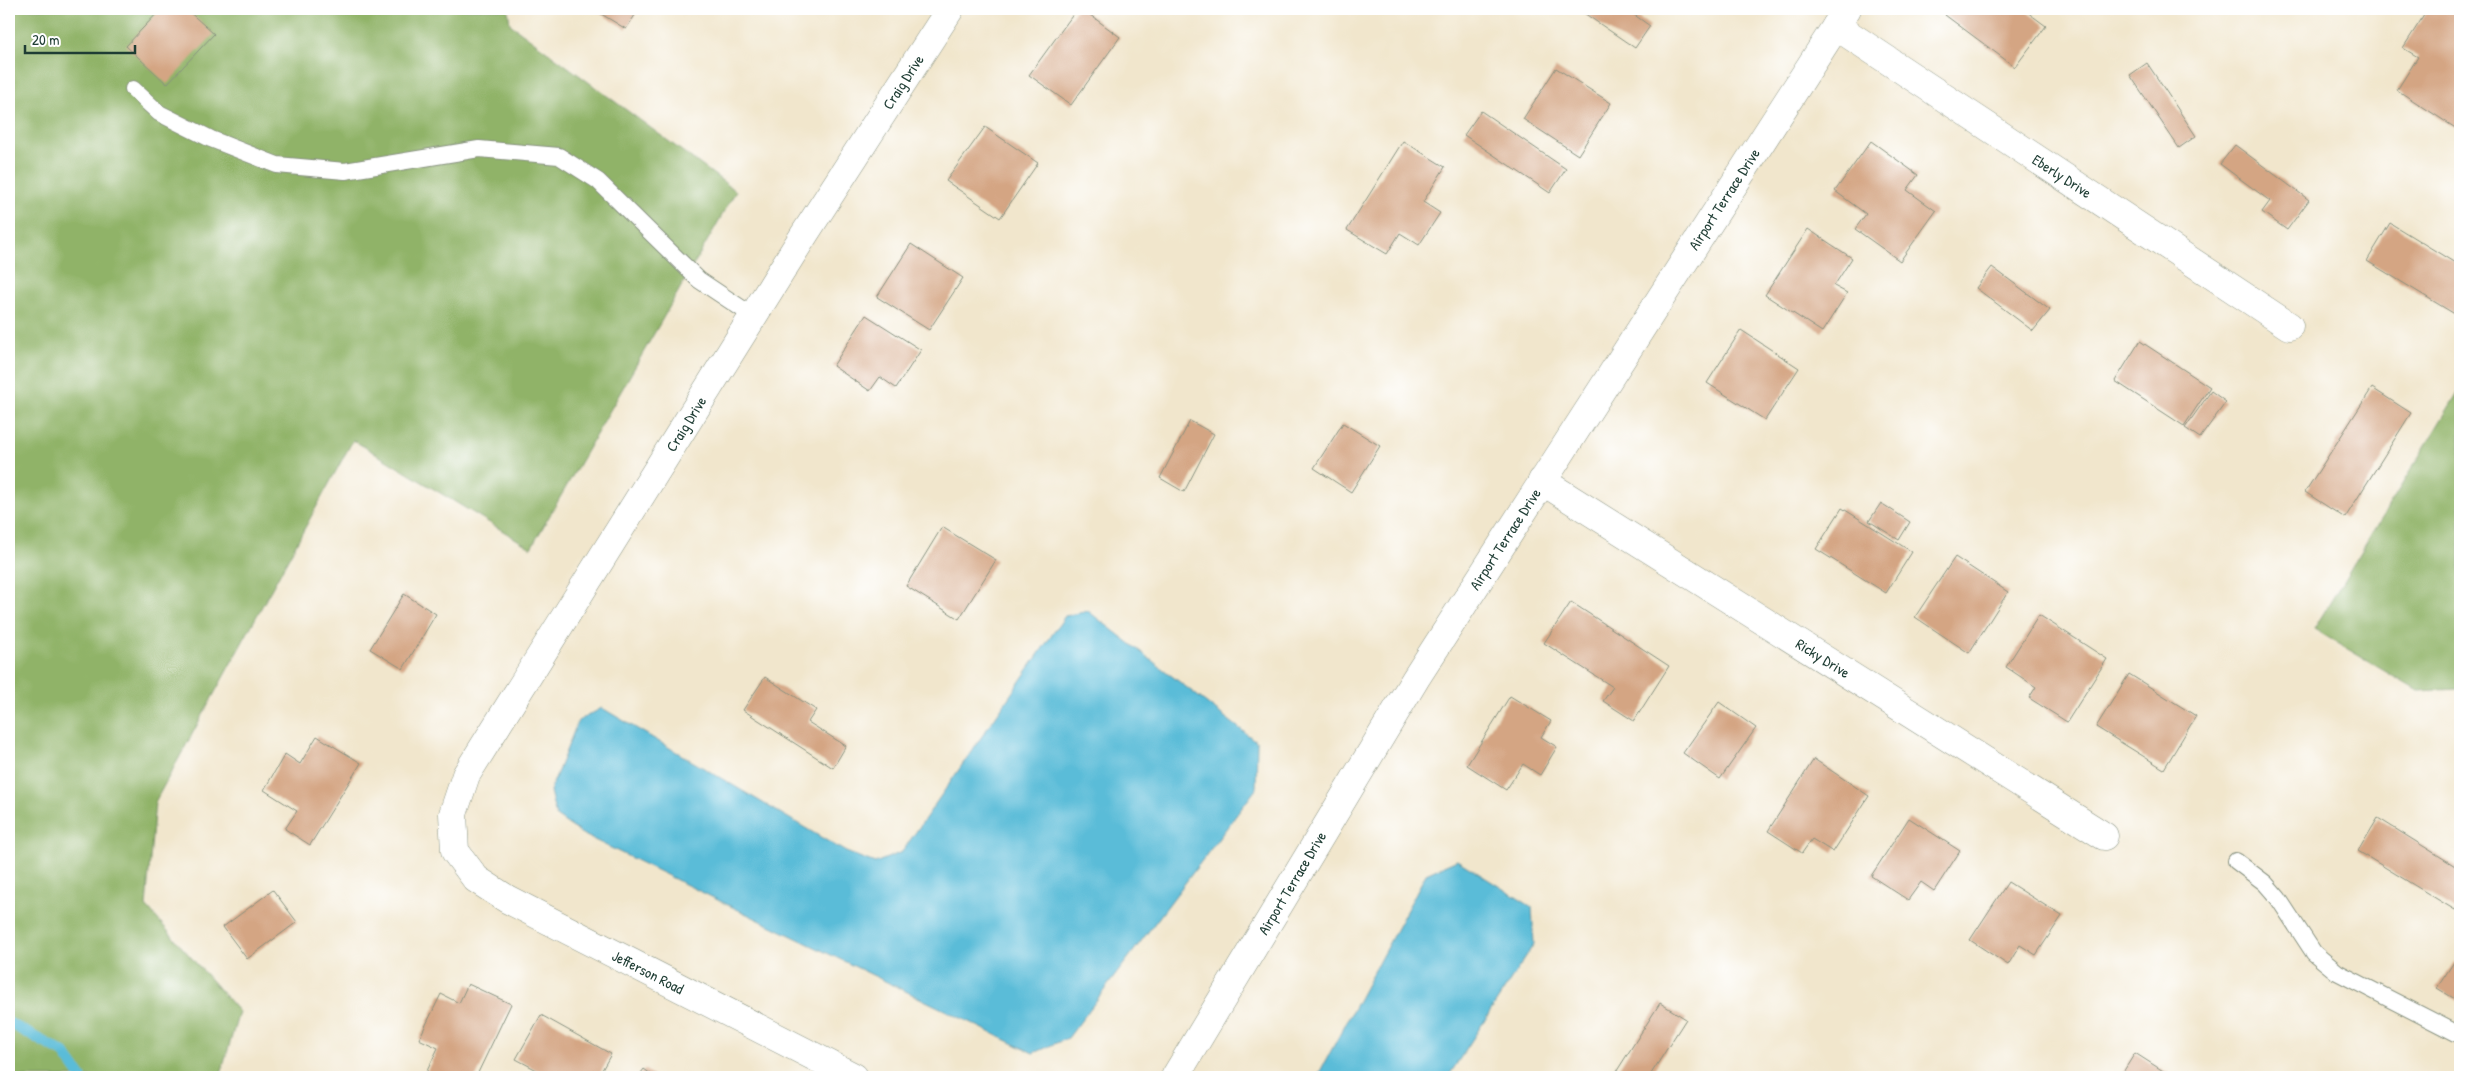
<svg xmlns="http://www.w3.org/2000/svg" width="2469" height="1086" font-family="'Patrick Hand',sans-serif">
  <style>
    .forest { fill: #90b368; stroke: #58784e }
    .water { fill: #5abcd8; stroke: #3c7c86 }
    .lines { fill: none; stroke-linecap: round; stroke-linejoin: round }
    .stream { stroke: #5abcd8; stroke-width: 11 }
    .building { fill: #d4a583 }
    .service-casing { stroke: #889280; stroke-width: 18 }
    .minor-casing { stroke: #889280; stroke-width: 29 }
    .service { stroke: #fff; stroke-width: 16 }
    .minor { stroke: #fff; stroke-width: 28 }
    .labels { text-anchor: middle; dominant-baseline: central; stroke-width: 4.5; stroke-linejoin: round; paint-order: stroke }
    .street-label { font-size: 15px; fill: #1f3d34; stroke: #fff }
  </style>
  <rect width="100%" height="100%" fill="#fff"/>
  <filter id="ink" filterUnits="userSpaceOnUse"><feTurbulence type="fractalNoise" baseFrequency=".02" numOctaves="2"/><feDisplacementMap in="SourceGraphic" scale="10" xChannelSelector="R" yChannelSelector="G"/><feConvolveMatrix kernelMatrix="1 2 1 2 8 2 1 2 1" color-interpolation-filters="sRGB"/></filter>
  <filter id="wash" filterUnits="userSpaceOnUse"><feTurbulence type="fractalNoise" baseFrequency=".0096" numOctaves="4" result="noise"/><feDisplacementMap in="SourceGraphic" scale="20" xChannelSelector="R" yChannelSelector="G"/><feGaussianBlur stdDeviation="1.12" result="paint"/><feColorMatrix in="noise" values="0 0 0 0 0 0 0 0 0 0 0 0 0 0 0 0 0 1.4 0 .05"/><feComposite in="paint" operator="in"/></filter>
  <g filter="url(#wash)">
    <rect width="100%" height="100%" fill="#f1e6cc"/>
    <g class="forest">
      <path d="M9 9H508L510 24 736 191 531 548 353 440 155 802 146 906 239 1012 220 1077H9Z"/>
      <path d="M2460 389V689L2418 691 2314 629Z"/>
    </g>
    <g class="water">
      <path d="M1088 611 1257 742 1256 789 1068 1038 1033 1053 582 834 556 816 550 791 578 721 602 708 846 852 875 863 902 852 1065 616Z"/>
      <path d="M1457 860 1532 907 1534 944 1448 1077H1317L1426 874Z"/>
    </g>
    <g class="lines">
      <path class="stream" d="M9 1023 64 1053 81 1077"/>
    </g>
    <g id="blocks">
      <g class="building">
        <path d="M161 9H186L214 34 167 84 126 46Z"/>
        <path d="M593 9H639L626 29Z"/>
        <path d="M1077 9H1082L1120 37 1071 105 1029 75Z"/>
        <path d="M1578 9H1626L1650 26 1635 48Z"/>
        <path d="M1949 9H2023L2046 26 2015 67 1945 15Z"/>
        <path d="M2428 9H2460V131L2397 90 2418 57 2403 48Z"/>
        <path d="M2147 63 2196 136 2179 148 2130 75Z"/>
        <path d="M1556 68 1611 103 1578 155 1523 119Z"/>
        <path d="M1481 111 1566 169 1550 193 1464 135Z"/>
        <path d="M985 127 1038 163 1000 218 946 181Z"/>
        <path d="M1403 141 1445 167 1423 202 1440 213 1419 245 1400 233 1387 254 1347 230Z"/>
        <path d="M1871 141 1918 175 1907 190 1936 211 1900 261 1855 229 1866 214 1835 191Z"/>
        <path d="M2235 145 2309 200 2287 230 2262 212 2270 201 2220 164Z"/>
        <path d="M2390 223 2460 266V312L2458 316 2367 261Z"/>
        <path d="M1808 229 1852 258 1834 286 1847 293 1822 332 1765 295Z"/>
        <path d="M911 244 963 278 929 330 877 297Z"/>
        <path d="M1992 267 2050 310 2033 331 1976 288Z"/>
        <path d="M866 315 921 350 896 388 880 377 870 391 833 366Z"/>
        <path d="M1741 330 1799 368 1765 420 1707 383Z"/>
        <path d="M2140 341 2210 387 2184 426 2115 381Z"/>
        <path d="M2372 388 2411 413 2345 518 2305 492Z"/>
        <path d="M2211 391 2226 402 2200 438 2185 428Z"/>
        <path d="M1190 421 1214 434 1184 492 1160 478Z"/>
        <path d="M1343 423 1380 446 1351 492 1314 468Z"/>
        <path d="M1881 503 1910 522 1899 540 1869 521Z"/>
        <path d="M1842 508 1912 552 1886 593 1816 549Z"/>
        <path d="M942 527 996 560 959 619 906 586Z"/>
        <path d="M1955 557 2008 592 1969 653 1915 617Z"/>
        <path d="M404 594 436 614 403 669 370 649Z"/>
        <path d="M1571 602 1669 666 1634 721 1603 701 1613 687 1544 643Z"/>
        <path d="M2039 615 2107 659 2067 722 2029 698 2036 687 2006 667Z"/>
        <path d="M2129 674 2196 716 2164 769 2096 727Z"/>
        <path d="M765 677 816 710 808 722 846 746 833 768 743 710Z"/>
        <path d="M1510 696 1551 721 1541 737 1557 747 1540 775 1523 764 1506 790 1467 765Z"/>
        <path d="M1719 702 1756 728 1720 779 1683 753Z"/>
        <path d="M317 736 361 763 310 845 285 829 297 811 264 790 285 754 300 764Z"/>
        <path d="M1814 759 1869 796 1833 852 1812 839 1802 853 1768 831Z"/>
        <path d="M1909 818 1960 851 1934 891 1921 882 1908 900 1871 876Z"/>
        <path d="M2378 818 2460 869V902L2455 910 2358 851Z"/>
        <path d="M2008 882 2062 916 2036 955 2020 945 2008 965 1970 940Z"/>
        <path d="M273 890 297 922 247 959 223 927Z"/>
        <path d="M2454 962 2460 966V1002L2437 988Z"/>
        <path d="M468 984 511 1004 476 1077H435L426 1073 438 1048 419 1039 441 994 459 1003Z"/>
        <path d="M1660 1003 1686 1019 1649 1077H1613Z"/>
        <path d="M541 1015 611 1054 598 1077H550L516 1059Z"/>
        <path d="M2135 1053 2171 1076 2170 1077H2120Z"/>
        <path d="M644 1069 655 1077H638Z"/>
      </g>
    </g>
  </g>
  <g filter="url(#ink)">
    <use href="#blocks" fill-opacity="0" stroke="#889280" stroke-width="1"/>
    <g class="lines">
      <defs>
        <g id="service">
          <path d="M133 89 159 113 211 139 277 165 345 171 479 149 559 156 598 181 699 280 753 316"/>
          <path d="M2236 861 2265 883 2278 898 2314 953 2337 972 2460 1035"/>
        </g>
        <g id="minor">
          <path d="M1836 26 2289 326"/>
          <path d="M1542 481 2104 836"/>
          <path d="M854 1077 507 899 476 879 455 851 453 814 466 775 804 235 950 9"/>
          <path d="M1175 1077 1416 678 1847 9"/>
        </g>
      </defs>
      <use href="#service" class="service-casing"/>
      <use href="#minor" class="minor-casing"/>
      <use href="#service" class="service"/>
      <use href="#minor" class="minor"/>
    </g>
  </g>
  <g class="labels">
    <g class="street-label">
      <text transform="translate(903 82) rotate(-57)">Craig Drive</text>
      <text transform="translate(2062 176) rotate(33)">Eberly Drive</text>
      <text transform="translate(1724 199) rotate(-57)">Airport Terrace Drive</text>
      <text transform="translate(686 424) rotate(-58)">Craig Drive</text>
      <text transform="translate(1505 539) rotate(-57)">Airport Terrace Drive</text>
      <text transform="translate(1823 658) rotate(32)">Ricky Drive</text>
      <text transform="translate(1292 883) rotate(-59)">Airport Terrace Drive</text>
      <text transform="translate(648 972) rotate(27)">Jefferson Road</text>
    </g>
  </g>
  <rect width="2469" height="1086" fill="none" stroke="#fff" stroke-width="30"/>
  <path d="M25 45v8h110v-8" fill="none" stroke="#1f3d34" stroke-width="2.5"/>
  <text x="32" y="45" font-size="15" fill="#1f3d34" stroke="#ffffff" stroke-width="4" paint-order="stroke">20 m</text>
</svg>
